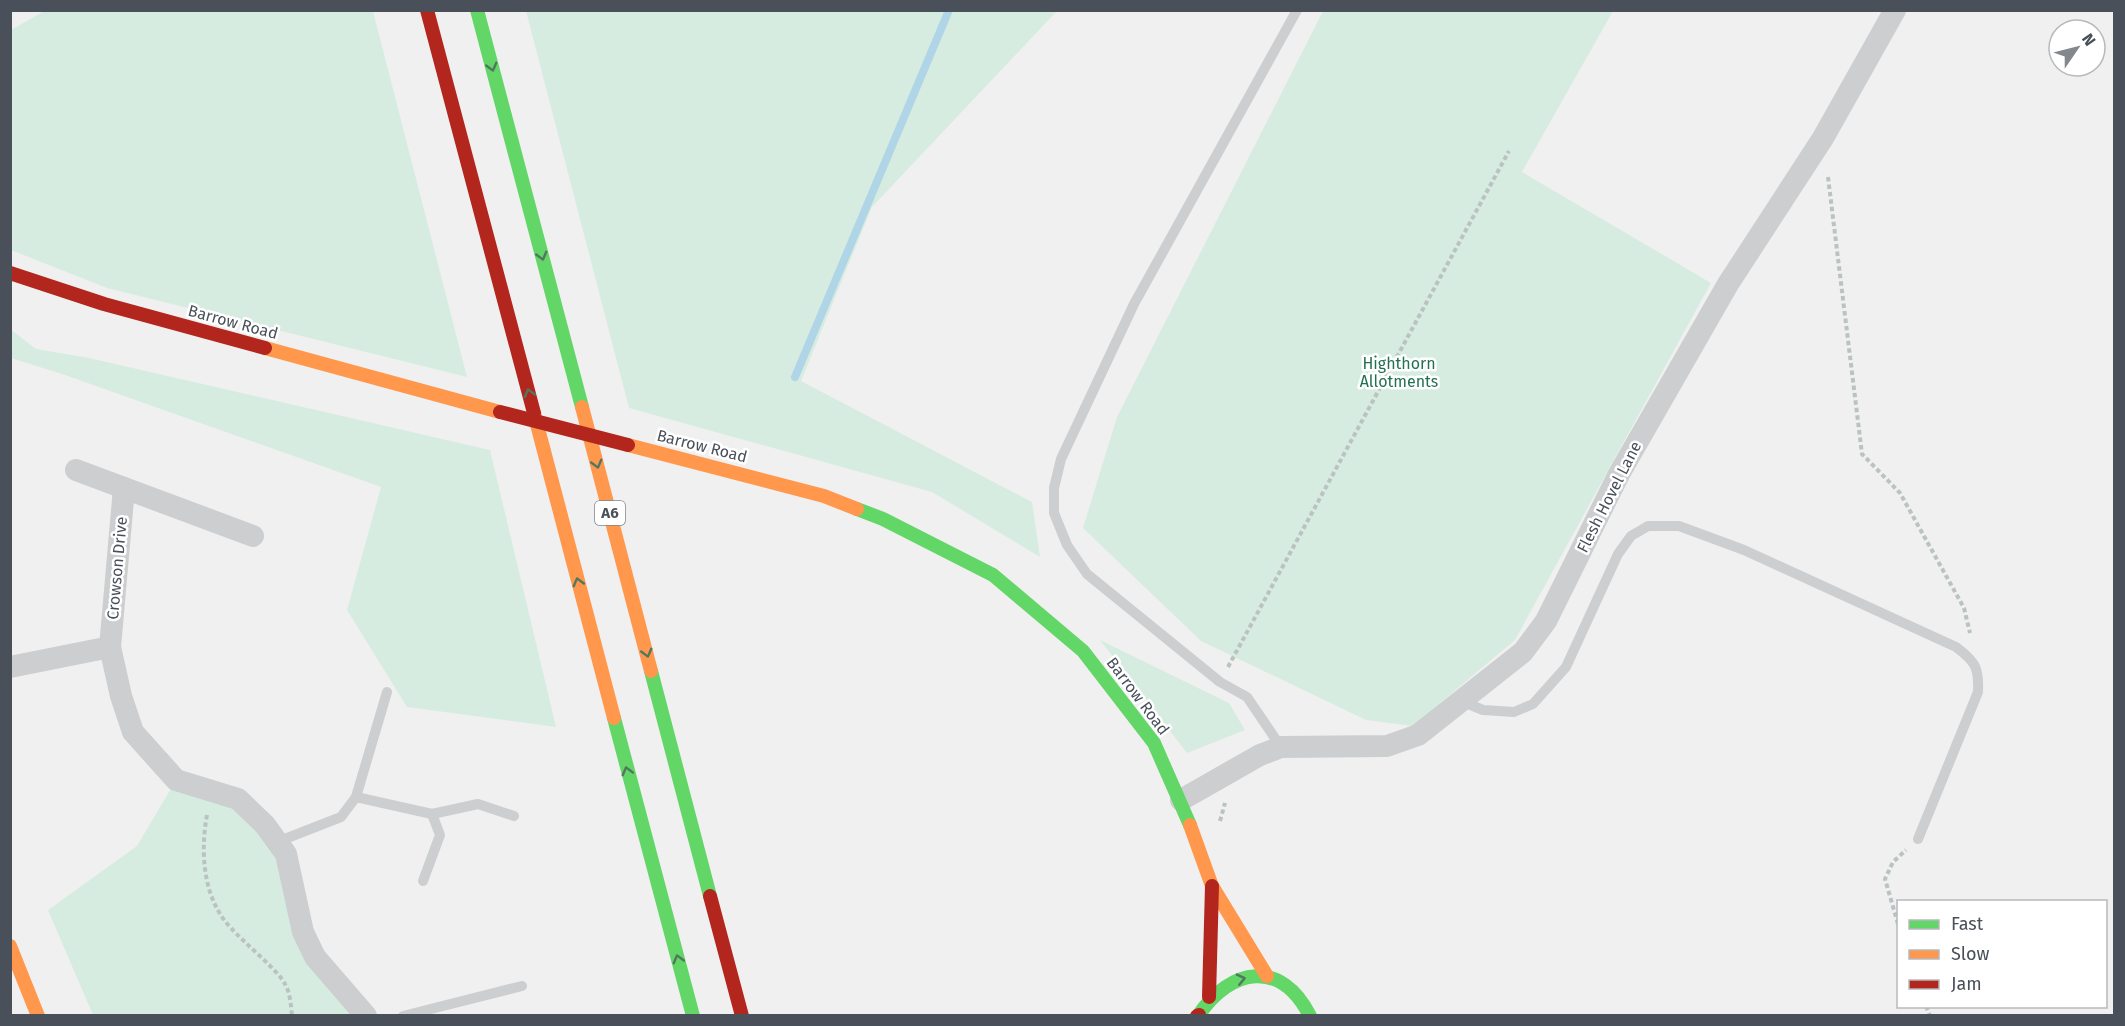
<svg xmlns="http://www.w3.org/2000/svg" width="2125" height="1026" font-family="'Fira Sans',sans-serif">
  <style>
    .green { fill: #d7ece1 }
    .lines { fill: none; stroke-linecap: round; stroke-linejoin: round }
    .stream { stroke: #b0d5e6; stroke-width: 8 }
    .path { stroke: #bac3c1; stroke-width: 4; stroke-dasharray: 4.5 3; stroke-linecap: butt }
    .lane { stroke: #ccced0; stroke-width: 10 }
    .street { stroke: #ccced0; stroke-width: 22 }
    .fast { stroke: #63d668; stroke-width: 14 }
    .slow { stroke: #ff974d; stroke-width: 14 }
    .jam { stroke: #b3261e; stroke-width: 14 }
    .jam-bridge { stroke: #b3261e; stroke-width: 14 }
    .oneway { stroke: #51785e }
    .labels { text-anchor: middle; dominant-baseline: central; stroke-width: 5; stroke-linejoin: round; paint-order: stroke }
    .shield { fill: #fff; stroke: #80848c; stroke-width: 1.5 }
    .shield-label { font-size: 15px; font-weight: bold; fill: #49505a }
    .street-label { font-size: 16px; fill: #49505a; stroke: #fff }
    .park-label { font-size: 16px; fill: #227252; stroke: #fff }
  </style>
  <rect width="100%" height="100%" fill="#f0f0f0"/>
  <g class="green">
    <path d="M46 10 373 11 467 377 107 288 11 250V30Z"/>
    <path d="M526 11H1057L872 207 801 381 1032 502 1040 557 932 492 629 408Z"/>
    <path d="M1323 11H1613L1522 172 1711 283 1515 640 1413 726 1366 720 1201 641 1083 528 1117 417Z"/>
    <path d="M10 329 36 349 89 358 490 450 556 727 407 707 347 610 381 487 65 375 11 358Z"/>
    <path d="M1100 640 1229 703 1245 730 1187 753Z"/>
    <path d="M176 780 265 825 303 932 366 1015H93L48 910 137 846Z"/>
  </g>
  <g class="lines">
    <path class="stream" d="M795 377 949 10"/>
    <g class="path">
      <path d="M1828 177 1862 454 1900 493 1964 608 1970 633"/>
      <path d="M1228 667 1509 151"/>
      <path d="M207 815C200 853 203 899 231 928 243 942 278 970 285 984 290 992 291 1006 292 1016"/>
      <path d="M1220 821 1225 803"/>
      <path d="M1898 924 1885 879 1893 862 1906 850"/>
      <path d="M1926 1006 1930 1016"/>
    </g>
    <g class="lane">
      <path d="M1461 701 1483 710 1514 712 1533 704 1566 667 1618 554 1631 536 1648 526H1679L1744 550 1956 647C1976 662 1979 668 1978 692L1918 839"/>
      <path d="M1281 747 1247 697 1220 682 1087 574 1067 545 1054 513V488L1061 459 1134 304 1297 10"/>
      <path d="M356 797 432 814 478 804 514 816"/>
      <path d="M277 842 341 817 356 797 387 692"/>
      <path d="M423 881 440 835 432 814"/>
      <path d="M403 1016 522 986"/>
    </g>
    <g class="street">
      <path d="M76 470 253 536"/>
      <path d="M110 647 124 488"/>
      <path d="M10 667 110 647 121 696 133 732 176 780 238 799 265 825 286 854 303 932 315 957 366 1016"/>
      <path d="M1181 800 1260 755 1281 747 1387 746 1418 735 1523 652 1546 621 1619 474 1728 284 1823 138 1895 10"/>
    </g>
    <g class="fast">
      <path d="M477 10 582 407"/>
      <path d="M857 509 883 519 993 575 1083 651 1154 743 1190 825"/>
      <path d="M651 671 710 896"/>
      <path d="M614 718 693 1016"/>
      <path d="M1198 1016C1231 967 1281 959 1310 1016"/>
    </g>
    <g class="slow">
      <path d="M265 348 500 412"/>
      <path d="M582 407 651 671"/>
      <path d="M534 413 614 718"/>
      <path d="M628 445 824 496 857 509"/>
      <path d="M1190 825 1212 886 1267 976"/>
      <path d="M10 946 38 1016"/>
    </g>
    <g class="jam">
      <path d="M427 10 534 413"/>
      <path d="M10 273 104 304 265 348"/>
      <path d="M710 896 742 1016"/>
      <path d="M1209 997 1212 886"/>
      <path d="M1197 1016 1199 1015"/>
    </g>
    <path class="jam-bridge" d="M500 412 628 445"/>
  </g>
  <defs><path id="oneway-chevron" d="M-2-3.5L2.5 0L-2 3.5" fill="none" stroke-width="1.6" stroke-linecap="round" stroke-linejoin="round" transform="scale(1.5)"/></defs>
  <g class="oneway">
    <use href="#oneway-chevron" transform="translate(492 67) rotate(75)"/>
    <use href="#oneway-chevron" transform="translate(542 256) rotate(75)"/>
    <use href="#oneway-chevron" transform="translate(529 393) rotate(-105)"/>
    <use href="#oneway-chevron" transform="translate(597 464) rotate(75)"/>
    <use href="#oneway-chevron" transform="translate(578 582) rotate(-105)"/>
    <use href="#oneway-chevron" transform="translate(647 653) rotate(75)"/>
    <use href="#oneway-chevron" transform="translate(627 771) rotate(-105)"/>
    <use href="#oneway-chevron" transform="translate(678 959) rotate(-105)"/>
    <use href="#oneway-chevron" transform="translate(1241 979) rotate(-13)"/>
  </g>
  <g class="labels">
    <rect class="shield" x="595" y="501" width="30" height="24" rx="4.5"/>
    <g class="shield-label">
      <text x="610" y="513">A6</text>
    </g>
    <g class="street-label">
      <text transform="translate(233 322) rotate(15)">Barrow Road</text>
      <text transform="translate(702 446) rotate(14)">Barrow Road</text>
      <text transform="translate(1609 497) rotate(-63)">Flesh Hovel Lane</text>
      <text transform="translate(117 568) rotate(-85)">Crowson Drive</text>
      <text transform="translate(1138 696) rotate(53)">Barrow Road</text>
    </g>
    <g class="park-label">
      <text x="1399" y="363">Highthorn<tspan x="1399" dy="18">Allotments</tspan></text>
    </g>
  </g>
  <rect width="2125" height="1026" fill="none" stroke="#49505a" stroke-width="24"/>
  <rect x="1897" y="900" width="210" height="108" fill="#ffffff" stroke="#b6b9bd" stroke-width="1.5"/>
  <rect x="1909" y="920" width="30" height="9" fill="#63d668" stroke="#b6b9bd" stroke-width="1.5"/>
  <text x="1951" y="930" font-size="18" fill="#49505a">Fast</text>
  <rect x="1909" y="950" width="30" height="9" fill="#ff974d" stroke="#b6b9bd" stroke-width="1.5"/>
  <text x="1951" y="960" font-size="18" fill="#49505a">Slow</text>
  <rect x="1909" y="980" width="30" height="9" fill="#b3261e" stroke="#b6b9bd" stroke-width="1.5"/>
  <text x="1951" y="990" font-size="18" fill="#49505a">Jam</text>
  <g transform="translate(2077 48) rotate(55)"><circle r="28" fill="#ffffff" stroke="#b6b9bd" stroke-width="1.5"/>
  <path d="M0-4.5L10 22L0 15L-10 22Z" fill="#83888e"/>
  <text y="-9" font-size="16" font-weight="bold" text-anchor="middle" fill="#49505a">N</text>
  </g>
</svg>
